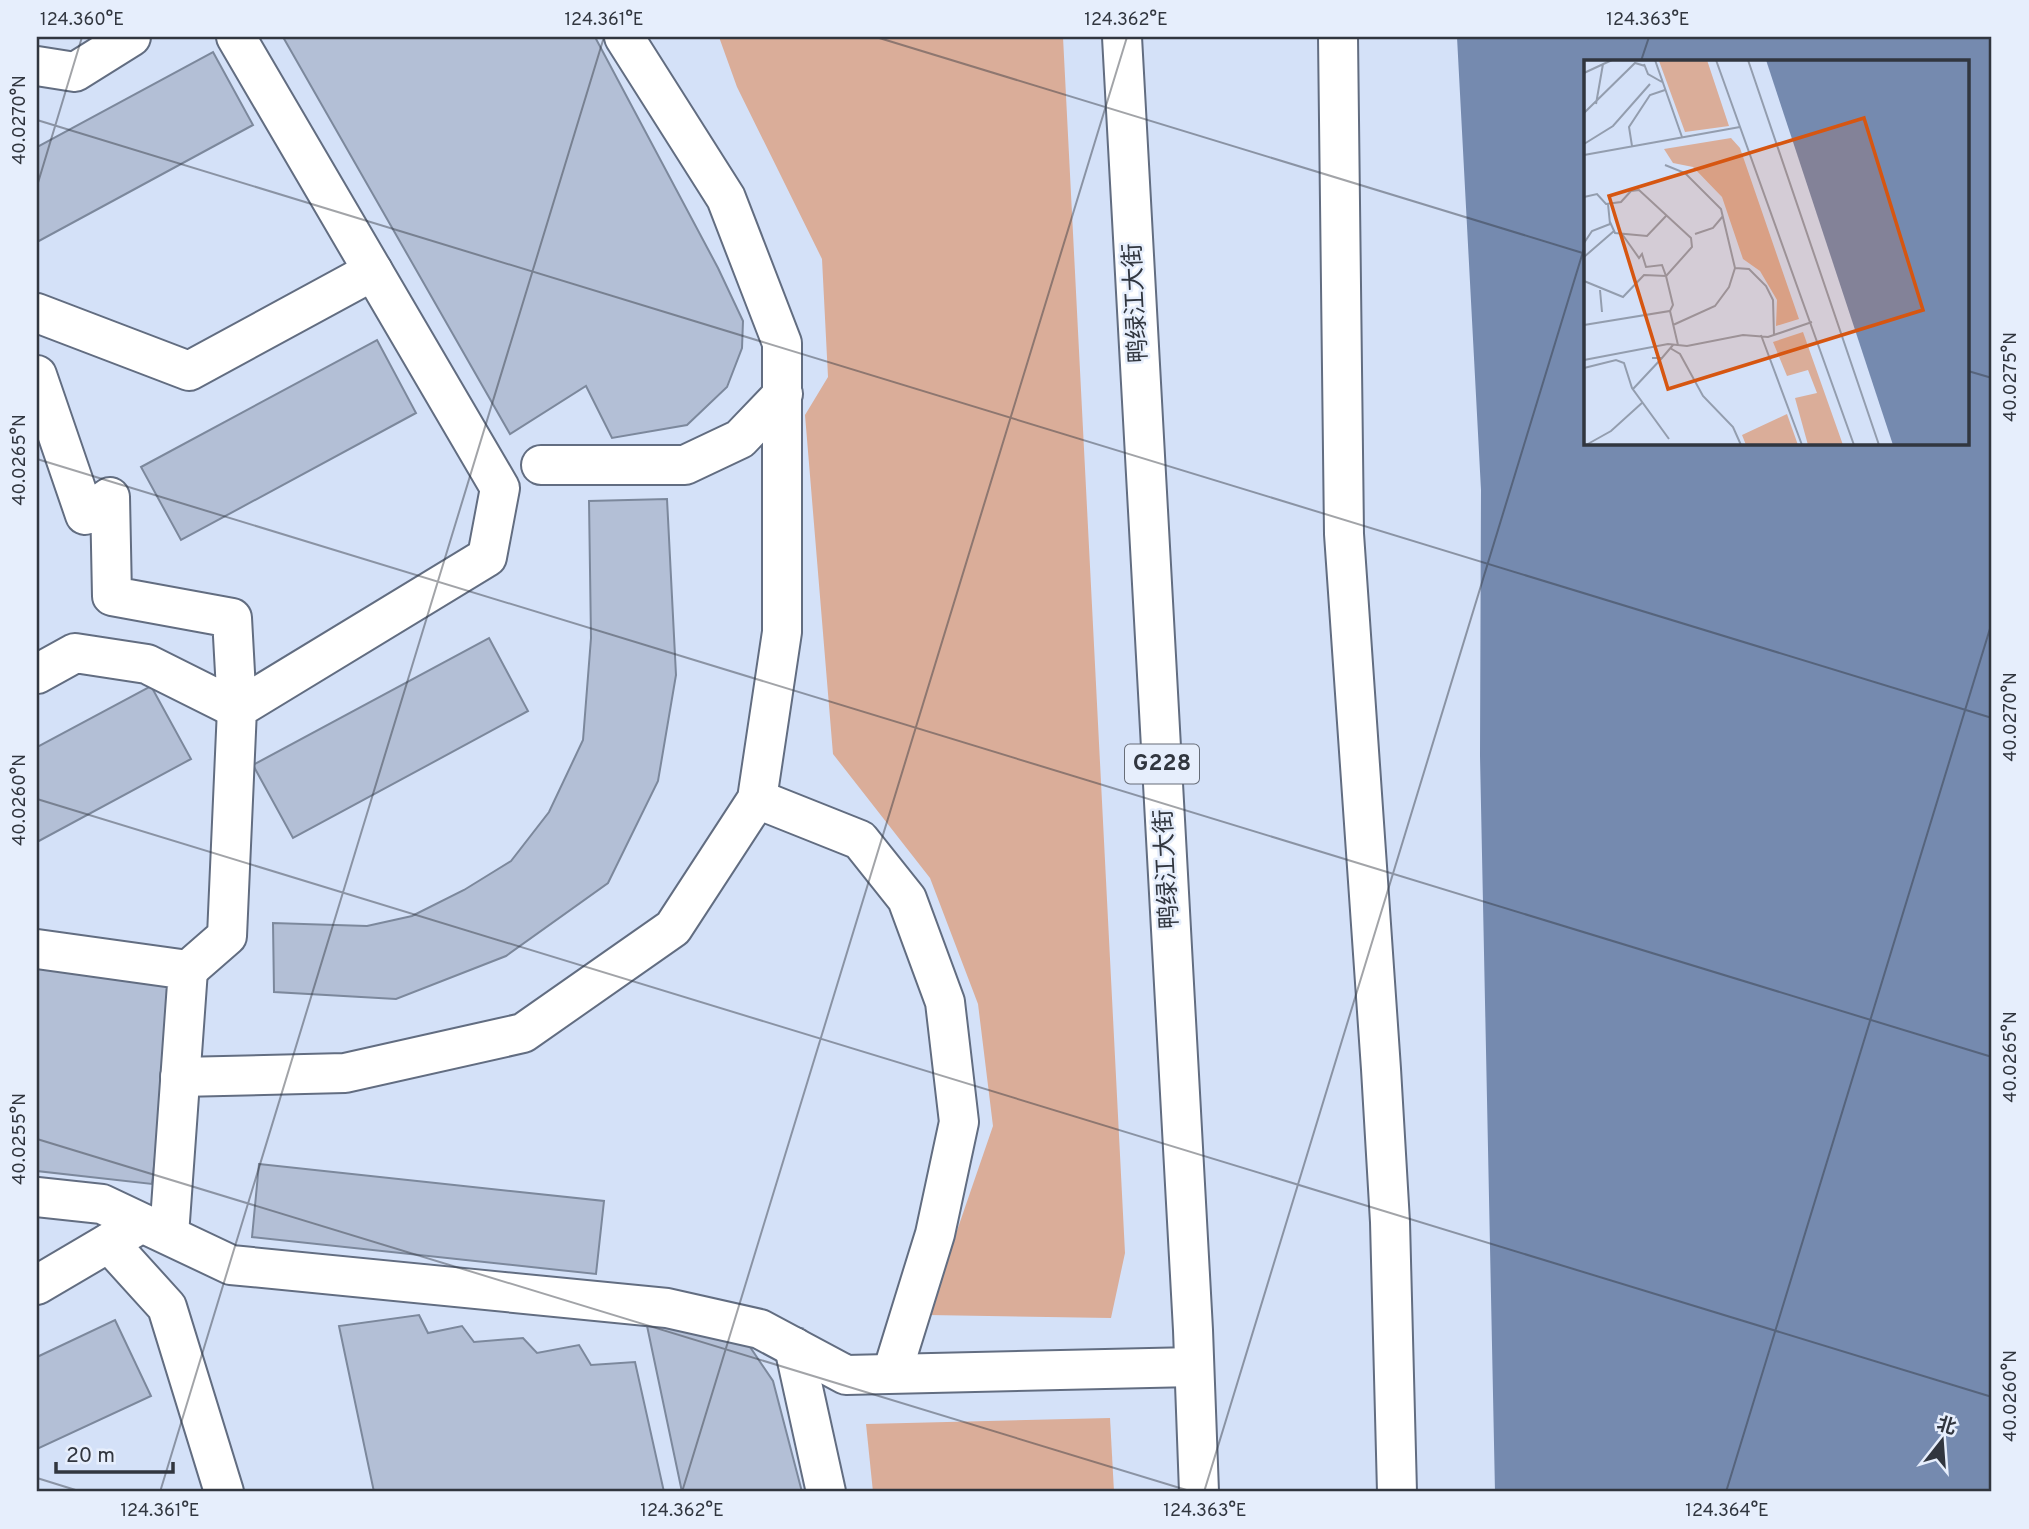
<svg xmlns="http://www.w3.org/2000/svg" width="2029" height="1529" font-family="Overpass,'Noto Sans SC',sans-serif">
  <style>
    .green { fill: #daad99 }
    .water { fill: #758aaf; fill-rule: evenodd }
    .building { fill: #b3bfd6; stroke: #7c889c; stroke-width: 2 }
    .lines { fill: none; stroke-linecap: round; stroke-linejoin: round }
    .minor-casing { stroke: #626d81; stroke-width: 42 }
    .highway-casing { stroke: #626d81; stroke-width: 42 }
    .minor { stroke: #fff; stroke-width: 38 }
    .highway { stroke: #fff; stroke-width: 38 }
    .ticks { fill: none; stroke: #31363f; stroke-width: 2; stroke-opacity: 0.45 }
    .labels { text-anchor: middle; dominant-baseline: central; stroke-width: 5; stroke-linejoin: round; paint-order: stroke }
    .shield { fill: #e6eefc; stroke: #676d78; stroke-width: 2 }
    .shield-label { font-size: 23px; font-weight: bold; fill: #31363f }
    .street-label { font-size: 24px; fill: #31363f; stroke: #e6eefc }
    .inset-road { fill: none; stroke: #939dae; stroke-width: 2 }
    .view { fill: #d65611; fill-opacity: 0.15; stroke: #d65611; stroke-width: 3.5 }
    .inset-edge { fill: none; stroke: #31363f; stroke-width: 3.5 }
    .neatline { fill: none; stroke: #31363f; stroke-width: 2.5 }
    .ticks-label { font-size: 18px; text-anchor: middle; fill: #31363f }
  </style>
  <rect width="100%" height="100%" fill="#d4e1f8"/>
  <g class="green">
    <path d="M719 37H1063L1125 1253 1111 1318 928 1315 993 1126 978 1004 930 878 833 754 805 415 828 377 822 259 737 87Z"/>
    <path d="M1110 1418 1114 1492H873L866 1424Z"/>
  </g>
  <path class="water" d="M1457 37H1992V1492H1495L1480 756 1481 490ZM1586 61H1968V443H1586Z"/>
  <g class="building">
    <path d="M283 37H595L718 268 743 321 742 348 727 387 687 425 612 438 586 386 510 434Z"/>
    <path d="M213 52 253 125 37 242V147Z"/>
    <path d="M377 340 416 413 181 540 141 467Z"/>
    <path d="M667 499 676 675 658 781 608 883 506 956 396 999 274 992 273 923 367 926 412 916 464 890 511 861 549 812 583 740 591 638 589 501Z"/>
    <path d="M489 638 528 711 293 838 253 765Z"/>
    <path d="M151 686 191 759 37 842V747Z"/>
    <path d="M37 966 175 981 152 1184 37 1171Z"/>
    <path d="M259 1164 604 1201 596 1274 252 1237Z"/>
    <path d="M419 1315 428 1333 462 1326 474 1342 523 1338 537 1353 579 1345 591 1365 635 1362 664 1492H374L339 1326Z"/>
    <path d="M115 1320 151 1396 37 1449V1357Z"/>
    <path d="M646 1321 748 1344 773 1381 802 1492H682Z"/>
  </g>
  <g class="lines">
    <defs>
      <g id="minor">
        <path d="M1338 37 1344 534 1381 1069 1390 1222 1397 1492"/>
        <path d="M37 66 75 72 131 37"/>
        <path d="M37 313 189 371 373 271"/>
        <path d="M37 375 85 515 110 497 112 596 232 618 237 709 147 664 75 653 37 674"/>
        <path d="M541 465H685L740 439 783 394"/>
        <path d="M757 799 860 840 907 899 945 1002 959 1122 935 1234 892 1373"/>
        <path d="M37 949 188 970 169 1235"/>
        <path d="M188 970 227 936 237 709 487 557 500 488 236 37"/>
        <path d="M180 1077 345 1073 523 1033 673 928 757 799 782 632V343L726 198 624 37"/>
        <path d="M37 1197 102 1204 231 1265 667 1308 760 1329 846 1375 1194 1367"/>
        <path d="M109 1243 167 1307 224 1492"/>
        <path d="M37 1285 132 1229"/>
        <path d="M794 1347 826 1492"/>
      </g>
      <path id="highway" d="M1122 37 1193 1330 1199 1492"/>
    </defs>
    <use href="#minor" class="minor-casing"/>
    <use href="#highway" class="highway-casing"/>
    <use href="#minor" class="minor"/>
    <use href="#highway" class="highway"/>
  </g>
  <path class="ticks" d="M876 37 1586 254M1987 37 1992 38M1641 61 1649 37M37 120 1992 718M37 186 82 37M1968 371 1992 378M37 459 1992 1057M37 799 1992 1397M37 1139 1193 1492M37 1478 82 1492M160 1492 604 37M682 1492 1127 37M1204 1492 1586 242M1726 1492 1992 622"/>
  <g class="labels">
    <rect class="shield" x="1125" y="744.5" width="74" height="39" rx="5"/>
    <g class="shield-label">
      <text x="1162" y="764">G228</text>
    </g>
    <g class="street-label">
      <text transform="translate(1137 303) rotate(-93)">鸭绿江大街</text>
      <text transform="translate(1168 869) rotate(-93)">鸭绿江大街</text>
    </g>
  </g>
  <g transform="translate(1584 60)">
    <rect width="385" height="385" fill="#d4e1f8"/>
    <path d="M123 0 145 66 101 72 75 1ZM147 78 156 88 215 259 192 266 193 240 176 211 159 199 138 137 109 107 89 103 80 89ZM219 272 259 385H224L211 338 233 333 224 310 203 316 189 282ZM203 354 214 385H162L158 375Z" fill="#daad99"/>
    <path d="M385 0V385H309L182 0Z" fill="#758aaf"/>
    <path class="inset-road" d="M71 0 98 77M132 0 270 385M164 0 295 385M60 4 64 14 78 22M0 13 28 0M12 44 19 4M0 53 51 3 61 6M0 84 29 66 66 24M48 86 45 67 66 35 81 30M0 95 156 67M81 105 101 113 137 149 151 208 145 227 131 246 89 265M0 137 13 134 22 144 37 142 47 131 55 130 107 178 108 187 82 216 89 245 86 251M26 162 31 173 63 176 82 156M111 174 129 168 139 156M0 183 8 171 26 164 24 144M0 197 30 171M151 208 165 209 182 226 189 240 190 275M0 221 39 237 60 215 82 216 78 205 62 207 58 194 55 198 38 174M16 230 18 252M0 265 86 251 94 285M177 275 218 385M86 288 96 294 119 336 149 367 157 385M68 298H78L89 285M0 300 84 284 103 286 159 275 184 277 228 262M0 308 32 300 40 303 48 328 85 379M49 329 78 298M2 385 27 371 59 342"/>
    <path class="view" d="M280 58 339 250 84 329 25 136Z"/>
    <rect width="385" height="385" class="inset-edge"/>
  </g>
  <rect width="2029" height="1529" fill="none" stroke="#e6eefc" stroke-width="77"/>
  <g transform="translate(1942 1441) rotate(17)" stroke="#e6eefc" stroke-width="5" paint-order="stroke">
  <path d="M0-5L12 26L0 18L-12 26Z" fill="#31363f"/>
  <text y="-10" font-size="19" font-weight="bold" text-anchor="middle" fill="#31363f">北</text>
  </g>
  <path d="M56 1462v10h117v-10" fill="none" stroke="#31363f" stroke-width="3.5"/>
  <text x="66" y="1462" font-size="21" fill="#31363f" stroke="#e6eefc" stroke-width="5" paint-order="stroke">20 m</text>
  <rect x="38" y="38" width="1952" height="1452" class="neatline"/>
  <g class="ticks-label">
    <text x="82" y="25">124.360°E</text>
    <text x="604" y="25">124.361°E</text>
    <text x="1126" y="25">124.362°E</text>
    <text x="1648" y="25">124.363°E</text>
    <text transform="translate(19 120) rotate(-90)" y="6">40.0270°N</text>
    <text transform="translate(2010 377) rotate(-90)" y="6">40.0275°N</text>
    <text transform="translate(19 460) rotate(-90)" y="6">40.0265°N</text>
    <text transform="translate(2010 717) rotate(-90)" y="6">40.0270°N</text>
    <text transform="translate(19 800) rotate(-90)" y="6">40.0260°N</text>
    <text transform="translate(2010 1057) rotate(-90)" y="6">40.0265°N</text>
    <text transform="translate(19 1139) rotate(-90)" y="6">40.0255°N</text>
    <text transform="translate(2010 1396) rotate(-90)" y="6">40.0260°N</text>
    <text x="160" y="1516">124.361°E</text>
    <text x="682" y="1516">124.362°E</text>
    <text x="1205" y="1516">124.363°E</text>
    <text x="1727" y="1516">124.364°E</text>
  </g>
</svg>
